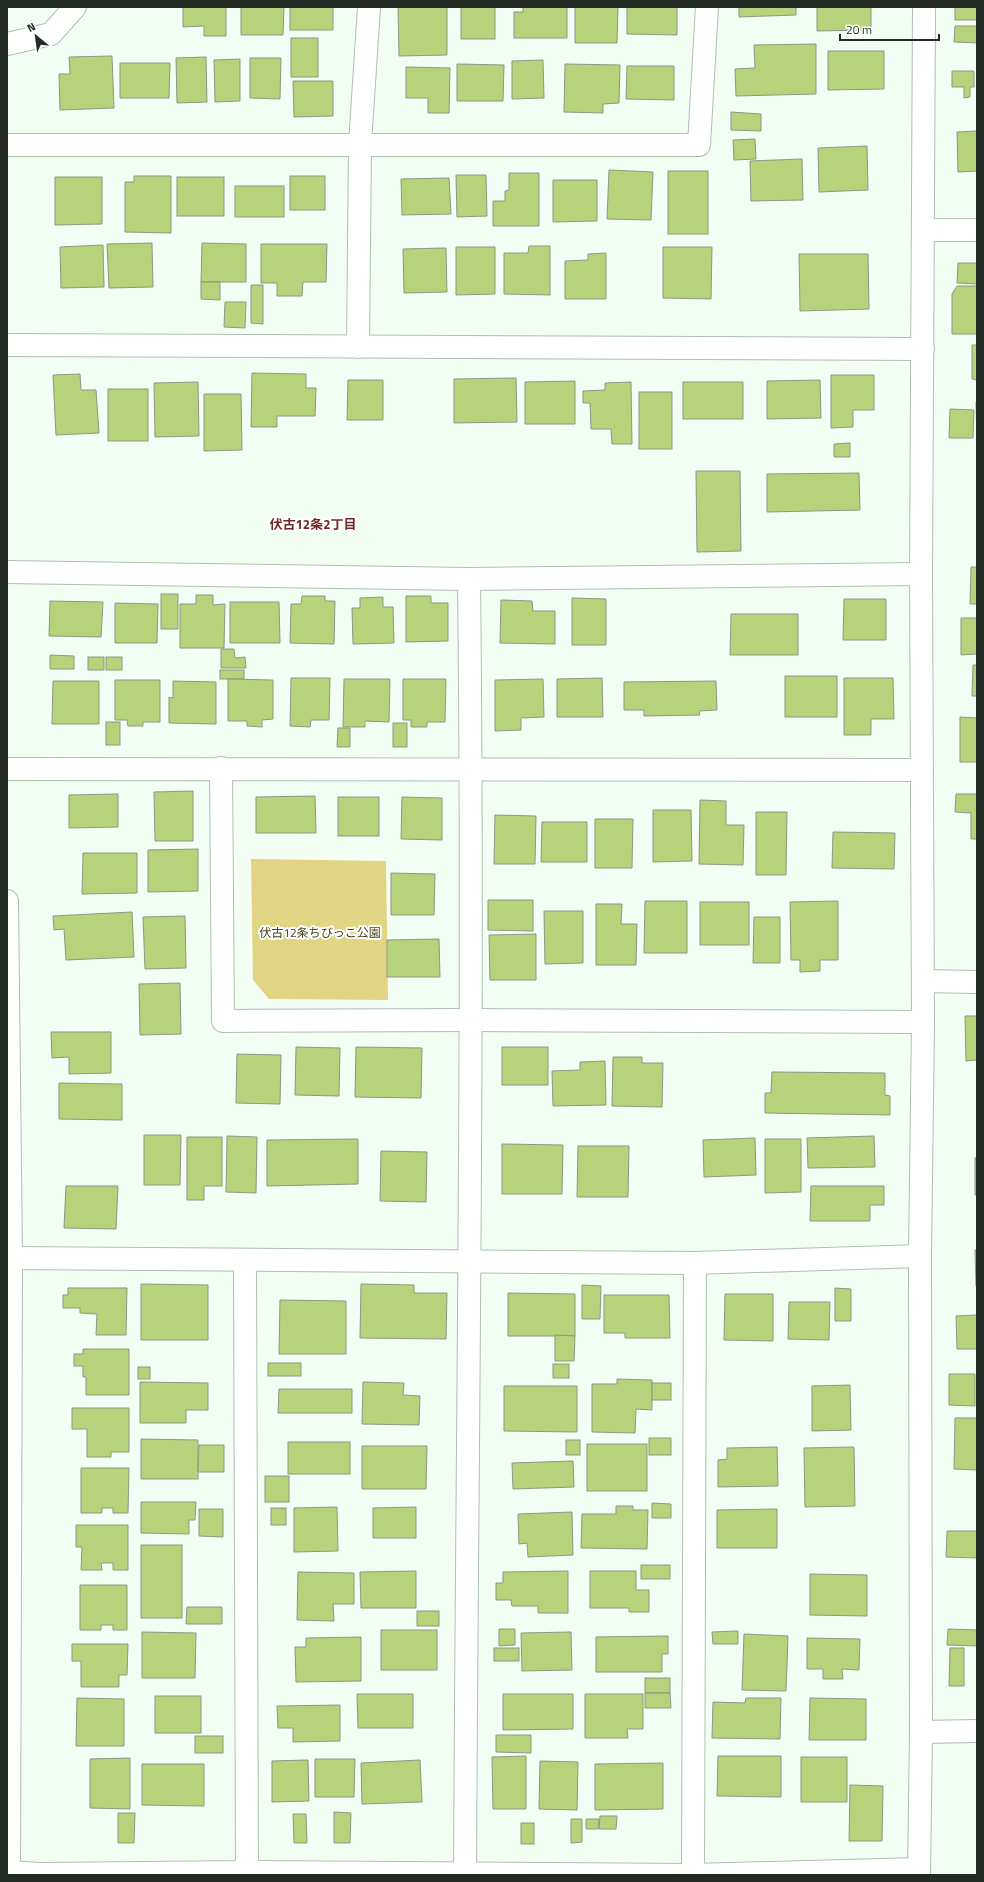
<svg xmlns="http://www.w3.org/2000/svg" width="984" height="1882" font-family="'Titillium Web','Noto Sans JP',sans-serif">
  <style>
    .green { fill: #e1d482 }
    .building { fill: #b4d37a; stroke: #8f9782 }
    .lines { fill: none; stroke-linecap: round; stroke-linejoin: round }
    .street-casing { stroke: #adc0b0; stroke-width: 24 }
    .secondary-casing { stroke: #adc0b0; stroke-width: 24 }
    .street { stroke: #fff; stroke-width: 22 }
    .secondary { stroke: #fff; stroke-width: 22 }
    .labels { text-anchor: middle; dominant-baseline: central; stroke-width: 4; stroke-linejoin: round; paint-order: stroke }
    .park-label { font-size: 12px; fill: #4a431a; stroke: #fff }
    .neighbourhood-label { font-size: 13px; font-weight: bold; fill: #702a25; stroke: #fff }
  </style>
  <rect width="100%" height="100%" fill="#f2fef3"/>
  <path class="green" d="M251 859 386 861 388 1000 269 999 253 980Z"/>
  <g class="building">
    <path d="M183 7H226V36H204V26L183 27Z"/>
    <path d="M241 7H284L283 35H241Z"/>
    <rect x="290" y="7" width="43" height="23"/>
    <path d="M398 7H447V55L399 56Z"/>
    <rect x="461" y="7" width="34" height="32"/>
    <path d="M523 7H567V38H514V12H523Z"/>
    <path d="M575 7H618L617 43H575Z"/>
    <path d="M627 7H677V35L627 34Z"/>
    <path d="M739 7H796V15L739 17Z"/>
    <path d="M817 7H871V30L817 31Z"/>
    <rect x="955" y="7" width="22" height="13"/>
    <path d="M955 26H977V43L954 42Z"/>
    <rect x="291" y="38" width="27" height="39"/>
    <path d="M816 44V94L736 96 735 69 755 68 754 45Z"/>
    <path d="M828 51H884V89L828 90Z"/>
    <path d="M112 56 114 108 60 110 59 74H70L69 57Z"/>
    <path d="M206 57 207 102 177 103 176 58Z"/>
    <path d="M250 58H281L280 99 250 98Z"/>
    <path d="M240 59V101L215 102 214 60Z"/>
    <path d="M543 60 544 98 512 99V61Z"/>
    <path d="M120 63H170L169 98H120Z"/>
    <path d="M457 64 504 65 503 101H457Z"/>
    <path d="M565 64 620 65 619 103 603 104V113L564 112Z"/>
    <path d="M627 66H674V100L626 99Z"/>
    <path d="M406 67 450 68 449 113H428V98H406Z"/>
    <path d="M952 71H974V87H970V97L964 98V87H952Z"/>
    <path d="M293 81H333V116L294 117Z"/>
    <path d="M731 112 761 114V131L731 130Z"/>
    <path d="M977 131V171L958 172 957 132Z"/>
    <path d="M755 139 756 159 734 160 733 140Z"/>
    <path d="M867 146 868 190 819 192 818 148Z"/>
    <path d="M802 159 803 200 751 201 750 161Z"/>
    <path d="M609 170 653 172 651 220 607 219Z"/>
    <rect x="668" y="171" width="40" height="63"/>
    <path d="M509 173H539V226H493V201H505V191L509 190Z"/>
    <path d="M456 175H486L487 216 457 217Z"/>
    <path d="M134 176H171V233L125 232V182H134Z"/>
    <rect x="290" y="176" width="35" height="34"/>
    <path d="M55 177H102V224L55 225Z"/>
    <rect x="177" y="177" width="47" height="39"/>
    <path d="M449 178 451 214 402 215 401 179Z"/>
    <path d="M553 180H597V221L553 222Z"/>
    <rect x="235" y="186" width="49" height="31"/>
    <path d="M152 243 153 287 109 288 107 244Z"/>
    <path d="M202 243 246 244V282H201Z"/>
    <path d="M261 244H327L326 282H303L302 296H277V283H261Z"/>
    <path d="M103 245 104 287 61 288 60 247Z"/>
    <path d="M529 246H550V295L504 294V253H528Z"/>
    <path d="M456 247H495V294L456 295Z"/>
    <path d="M663 247H712L711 299 663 298Z"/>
    <path d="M446 248 447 292 404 293 403 249Z"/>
    <path d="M606 253V299H565V261L588 260V254Z"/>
    <path d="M799 254H868L869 309 800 311Z"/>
    <path d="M958 263H977V284L957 283Z"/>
    <path d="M201 282H220V300L201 299Z"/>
    <path d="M251 285H263V324L251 323Z"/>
    <path d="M957 286H977V334H952V294Z"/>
    <path d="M225 302H246L245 328 224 327Z"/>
    <path d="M972 345H977V380L972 379Z"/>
    <path d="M252 373 306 374V388H316L315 416H277V427H251Z"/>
    <path d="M80 374 81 390H96L99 433 56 435 53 375Z"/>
    <path d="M831 375H874V410H853V427L831 428Z"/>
    <path d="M516 378 517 422 454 423V379Z"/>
    <path d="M348 380H383V420H347Z"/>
    <path d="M820 380 821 418 767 419V381Z"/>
    <path d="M575 381V424H525V382Z"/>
    <path d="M198 382 199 436 155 437 154 383Z"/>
    <path d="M631 382 632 444H612L611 429H591L590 403H583V391L605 390V383Z"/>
    <rect x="683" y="382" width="60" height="37"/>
    <rect x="108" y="389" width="40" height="52"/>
    <rect x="639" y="392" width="33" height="57"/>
    <path d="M204 394H241L242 450 204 451Z"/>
    <path d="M976 402H977V446Z"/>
    <path d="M950 409 974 410 973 438H949Z"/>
    <path d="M850 443V457H834V444Z"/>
    <path d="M696 471H740L741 551 697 552Z"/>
    <path d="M859 473 860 510 767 512V474Z"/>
    <path d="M971 567H977V604H970Z"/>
    <rect x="161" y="594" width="17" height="35"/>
    <path d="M196 595H213V605L225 604 224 648H180V604H196Z"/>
    <path d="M302 596H325V601H335L334 644 290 643 291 604H301Z"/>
    <path d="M406 596H431V603H448V641L406 642Z"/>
    <path d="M383 597V607H393L394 643 353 644 352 608H360V598Z"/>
    <path d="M572 598 606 599V645H572Z"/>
    <path d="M844 599H886V640H843Z"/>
    <path d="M501 600 532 601 533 611H555V644L500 643Z"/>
    <path d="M50 601 103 602 101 637 49 636Z"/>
    <path d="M230 602H279L280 643H230Z"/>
    <path d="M115 603 158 604 157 643H115Z"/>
    <path d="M731 614H798V655H730Z"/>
    <path d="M961 618H977V654L961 655Z"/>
    <path d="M221 649H234L235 658 245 657 246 668H221Z"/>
    <path d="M50 655 74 656V669H50Z"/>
    <rect x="88" y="657" width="16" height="13"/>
    <rect x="106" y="657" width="16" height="13"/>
    <path d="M973 665H977V696H972Z"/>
    <rect x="220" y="670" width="24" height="9"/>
    <rect x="785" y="676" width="52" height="41"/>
    <path d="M291 678H330L329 720H311L310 727 290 726Z"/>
    <path d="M602 678 603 717H557V679Z"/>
    <path d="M844 678H893L894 719H871V735H844Z"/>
    <path d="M228 679 273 680V719L262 720V727L247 726V721H228Z"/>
    <path d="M344 679H390L389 722 365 721V727H343Z"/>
    <path d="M403 679H446L445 722H427V727H411V720H403Z"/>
    <path d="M543 679 544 717 521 718V730L495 731V680Z"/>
    <path d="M115 680H160V722H143V726H128L127 720H115Z"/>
    <path d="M53 681H99V724H52Z"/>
    <path d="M173 681 216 682V724L169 723V697L173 698Z"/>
    <path d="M716 681 717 710 699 711 700 715 644 716V710H624V682Z"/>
    <path d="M960 717 977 718V762H960Z"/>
    <rect x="106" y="722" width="14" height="23"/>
    <rect x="393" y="723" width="14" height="24"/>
    <path d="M338 728H350V747H337Z"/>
    <path d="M193 791V841H155L154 792Z"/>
    <path d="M118 794V827L69 828V795Z"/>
    <path d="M956 794H977V839H971V813L955 812Z"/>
    <path d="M315 796 316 833H256V797Z"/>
    <rect x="338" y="797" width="41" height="39"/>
    <path d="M402 797 442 798V840L401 839Z"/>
    <path d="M700 800 726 801V825H744L743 865 699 864Z"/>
    <path d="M653 810H691L692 861 653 862Z"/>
    <path d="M756 812H787L786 875H756Z"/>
    <path d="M495 815 536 816 535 864H494Z"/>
    <path d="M595 819H633L632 868H595Z"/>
    <path d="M542 822H587V862H541Z"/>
    <path d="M833 832 895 833 894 869 832 868Z"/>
    <path d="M198 849V891L148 892V850Z"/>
    <path d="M83 853H137V893L82 894Z"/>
    <path d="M391 873 435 874 434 915H391Z"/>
    <path d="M488 900H533V931L488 930Z"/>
    <path d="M645 901H687V953H644Z"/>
    <path d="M838 901V960H820V971L800 972V960H791L790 902Z"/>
    <rect x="700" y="902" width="49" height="43"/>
    <path d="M596 904H622L621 924H637L636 965H596Z"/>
    <path d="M544 911H583V963L545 964Z"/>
    <path d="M132 912 134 957 66 960 64 929 54 930 53 916Z"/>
    <path d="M185 916 186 968 145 969 143 917Z"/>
    <path d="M754 917H780V963H753Z"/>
    <path d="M536 934V980H490L489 935Z"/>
    <path d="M439 939 440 977H387V940Z"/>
    <path d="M180 983 181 1034 140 1035 139 984Z"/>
    <path d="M965 1016H977V1060L966 1061Z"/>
    <path d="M51 1032H111V1073L69 1074V1057L52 1058Z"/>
    <path d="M296 1047 340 1048 339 1096 295 1095Z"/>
    <path d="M356 1047 422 1048 421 1098 355 1097Z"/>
    <rect x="502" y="1047" width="46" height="38"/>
    <path d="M237 1054 281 1055 280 1104 236 1103Z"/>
    <path d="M613 1057H642V1063H663L662 1107 612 1106Z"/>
    <path d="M605 1061 606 1105 553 1106 552 1071 580 1070V1062Z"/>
    <path d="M772 1072 885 1073V1095L890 1096V1115L765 1113V1093H771Z"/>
    <path d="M59 1083 122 1084V1120L59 1119Z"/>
    <path d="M144 1135H181L180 1185H144Z"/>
    <path d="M227 1136 257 1137 256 1193 226 1192Z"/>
    <path d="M874 1136 875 1167 808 1168 807 1138Z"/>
    <path d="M187 1137H222V1186H204V1200H187Z"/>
    <path d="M755 1138 756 1175 704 1177 703 1140Z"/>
    <path d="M358 1139V1184L267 1186V1140Z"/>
    <path d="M765 1139H801V1192L765 1193Z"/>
    <path d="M502 1144 563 1145 562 1194H502Z"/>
    <path d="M578 1146H629L628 1197H577Z"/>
    <path d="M381 1151 427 1152 426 1202 380 1201Z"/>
    <rect x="975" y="1158" width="2" height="37"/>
    <path d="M66 1186H118L116 1229 64 1228Z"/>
    <path d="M811 1186H884V1205H870V1221H810Z"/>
    <path d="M975 1250H977V1286H976Z"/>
    <path d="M141 1284 208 1285V1340H141Z"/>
    <path d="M361 1284 414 1285V1293H447L446 1339 360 1338Z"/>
    <path d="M582 1285 601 1286 600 1319H582Z"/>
    <path d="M68 1288H127L126 1335H96L97 1314 80 1313V1308H63V1295H68Z"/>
    <path d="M835 1288 851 1289V1321H835Z"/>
    <path d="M508 1293 575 1294V1336H508Z"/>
    <path d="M725 1294H773V1341L724 1340Z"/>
    <path d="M604 1295H669L670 1338H625V1333H604Z"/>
    <path d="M280 1300 346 1301V1354H279Z"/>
    <path d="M789 1302H830L829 1340 788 1339Z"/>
    <path d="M977 1315V1349H957L956 1316Z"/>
    <path d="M555 1335 575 1336 574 1361H555Z"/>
    <path d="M83 1349H129V1395H86V1377H83V1366H74V1354H83Z"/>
    <rect x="268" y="1363" width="33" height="13"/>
    <rect x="553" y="1364" width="16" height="14"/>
    <rect x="138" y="1367" width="12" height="12"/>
    <path d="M949 1374H975V1406L949 1405Z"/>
    <path d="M617 1379 652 1380V1410L636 1409 635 1433 592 1432V1384H617Z"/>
    <path d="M140 1382 208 1383V1410H186V1423H140Z"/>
    <path d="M363 1382 404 1383 403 1395 420 1396 419 1425 362 1424Z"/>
    <rect x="652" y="1383" width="19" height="17"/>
    <path d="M850 1385 851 1430 812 1431V1386Z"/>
    <path d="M504 1386H577V1432L504 1431Z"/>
    <path d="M279 1389H352V1413H278Z"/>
    <path d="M72 1408H129V1452H111V1457H87V1429H72Z"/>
    <path d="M955 1418H977V1470L954 1469Z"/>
    <rect x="649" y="1438" width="22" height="17"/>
    <path d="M141 1439 198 1440V1479H141Z"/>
    <rect x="566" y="1440" width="14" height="15"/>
    <rect x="288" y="1442" width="62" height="32"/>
    <rect x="587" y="1444" width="60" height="47"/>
    <path d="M199 1445H224V1472H198Z"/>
    <path d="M362 1446H427L426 1489H362Z"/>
    <path d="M777 1447 778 1486 718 1487V1460L727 1459V1448Z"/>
    <path d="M854 1447 855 1506 805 1507 804 1448Z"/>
    <path d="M573 1461 574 1487 513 1489 512 1463Z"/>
    <path d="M81 1468H129L128 1513H113V1508H102V1513H81Z"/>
    <rect x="265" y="1476" width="24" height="26"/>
    <path d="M141 1502H196L195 1520H189V1534L141 1533Z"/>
    <path d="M652 1503 671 1504V1518H652Z"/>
    <path d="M616 1506H633V1510H648L647 1549 581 1548 582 1514H616Z"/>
    <path d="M337 1507 338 1551 294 1552V1508Z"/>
    <path d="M416 1507V1538H373V1508Z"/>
    <rect x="271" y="1508" width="15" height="17"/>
    <path d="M199 1509H223V1537L199 1536Z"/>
    <path d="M777 1509V1548H717V1510Z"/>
    <path d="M572 1512 573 1555 528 1557 527 1543 519 1544 518 1514Z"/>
    <path d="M76 1525H128V1570H113V1563H101L102 1570H81L82 1547H76Z"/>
    <path d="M947 1531H977V1558L946 1557Z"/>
    <rect x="141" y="1545" width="41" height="73"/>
    <rect x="641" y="1565" width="29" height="14"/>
    <path d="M416 1571V1608H361L360 1572Z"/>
    <path d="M568 1571V1613H538V1606H512L511 1600H496V1583H503V1572Z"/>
    <path d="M590 1571H636V1590H649V1612H629V1608H590Z"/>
    <path d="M298 1572 354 1573V1604H333L334 1621 297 1620Z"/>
    <path d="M810 1574 867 1575V1616L810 1615Z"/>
    <path d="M80 1585H127V1630H113V1625H101V1630H80Z"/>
    <path d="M187 1607H222V1624H186Z"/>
    <rect x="417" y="1611" width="22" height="15"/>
    <path d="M499 1629H515V1645L499 1646Z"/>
    <path d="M948 1629 977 1630V1646L947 1645Z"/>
    <rect x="381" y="1630" width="56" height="40"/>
    <path d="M738 1631V1644H713L712 1632Z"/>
    <path d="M142 1632 196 1633 195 1678H142Z"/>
    <path d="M571 1632 572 1670 522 1671 521 1633Z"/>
    <path d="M744 1634 788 1636 786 1691 742 1690Z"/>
    <path d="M668 1636V1654H662V1672H596V1637Z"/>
    <path d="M361 1637V1681L296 1682 295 1647H306V1638Z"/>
    <path d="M807 1638 860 1639 859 1670 842 1669 843 1679H823V1669H807Z"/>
    <path d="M72 1644H128L127 1675H119V1687H81V1661H72Z"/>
    <rect x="494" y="1648" width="25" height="13"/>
    <path d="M950 1648H964V1686H949Z"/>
    <rect x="645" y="1678" width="25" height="15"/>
    <path d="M645 1693H670L671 1708H645Z"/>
    <path d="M357 1694H413V1728H358Z"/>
    <path d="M503 1694H573V1729L503 1730Z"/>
    <path d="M585 1694H643V1729H627L628 1738H585Z"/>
    <rect x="155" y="1696" width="46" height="37"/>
    <path d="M77 1698 124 1699V1746H76Z"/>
    <path d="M746 1698H781L780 1739 712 1738 713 1702 745 1703Z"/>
    <path d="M810 1698 866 1699V1740H809Z"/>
    <path d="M340 1705V1741L293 1742V1728H278L277 1706Z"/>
    <path d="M496 1735H531V1753L496 1752Z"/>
    <rect x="195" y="1736" width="28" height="17"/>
    <path d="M526 1756V1809H493L492 1757Z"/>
    <path d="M718 1756H781V1797L717 1796Z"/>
    <rect x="801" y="1757" width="46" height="45"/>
    <path d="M130 1758V1809L90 1808V1759Z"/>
    <path d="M315 1759H355L354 1797H315Z"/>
    <path d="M308 1760 309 1801 272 1802V1761Z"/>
    <path d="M420 1760 422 1802 362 1804 361 1763Z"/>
    <path d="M540 1761 578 1762 577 1810 539 1809Z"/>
    <path d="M663 1763V1809L595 1810V1764Z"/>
    <path d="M142 1764H204V1806L142 1805Z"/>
    <path d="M850 1785 883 1786 882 1841H849Z"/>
    <path d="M334 1812 351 1813 350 1843H334Z"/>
    <path d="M118 1813H135L134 1843H118Z"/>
    <path d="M293 1814H306L307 1843H294Z"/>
    <path d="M600 1816H617L616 1829H599Z"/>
    <path d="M571 1819H582V1842L571 1843Z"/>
    <path d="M586 1819H599L598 1829H586Z"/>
    <rect x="521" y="1823" width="13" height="21"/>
  </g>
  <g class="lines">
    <defs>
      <g id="street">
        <path d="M7 44 51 34 75 7"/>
        <path d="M7 145H699L707 7"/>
        <path d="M924 230H977"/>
        <path d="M7 345 923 349"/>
        <path d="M358 347 360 144 369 7"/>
        <path d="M7 572 469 579 921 574"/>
        <path d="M221 768 223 1021 470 1020 923 1022"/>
        <path d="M7 769 922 770"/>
        <path d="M923 981 977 982"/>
        <path d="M7 1258 695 1263 920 1256"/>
        <path d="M245 1260 247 1875"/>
        <path d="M921 1732 977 1731"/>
        <path d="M7 1872 40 1874 247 1872 693 1875 919 1869"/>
        <path d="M465 1875C467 1443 474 1011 469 579"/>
        <path d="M693 1875 695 1263"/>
        <path d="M919 1875 921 1732 920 1256 923 1022 921 574 924 7"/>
      </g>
      <path id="secondary" d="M7 901 11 1258 9 1875"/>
    </defs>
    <use href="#street" class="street-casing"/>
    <use href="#secondary" class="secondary-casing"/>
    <use href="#street" class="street"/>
    <use href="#secondary" class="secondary"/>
  </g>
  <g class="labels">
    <g class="park-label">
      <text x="320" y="932">伏古12条ちびっこ公園</text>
    </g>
    <g class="neighbourhood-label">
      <text x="313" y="524">伏古12条2丁目</text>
    </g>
  </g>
  <rect width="984" height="1882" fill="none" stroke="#232b24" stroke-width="16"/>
  <g transform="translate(36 36) rotate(331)" stroke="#ffffff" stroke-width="3" paint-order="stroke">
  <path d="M0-3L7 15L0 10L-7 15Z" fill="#232b24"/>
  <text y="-6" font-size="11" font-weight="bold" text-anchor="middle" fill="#232b24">N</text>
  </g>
  <path d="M840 34v6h99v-6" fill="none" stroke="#232b24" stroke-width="2"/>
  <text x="846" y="34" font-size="12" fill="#232b24" stroke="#ffffff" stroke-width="3" paint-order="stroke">20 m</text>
</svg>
